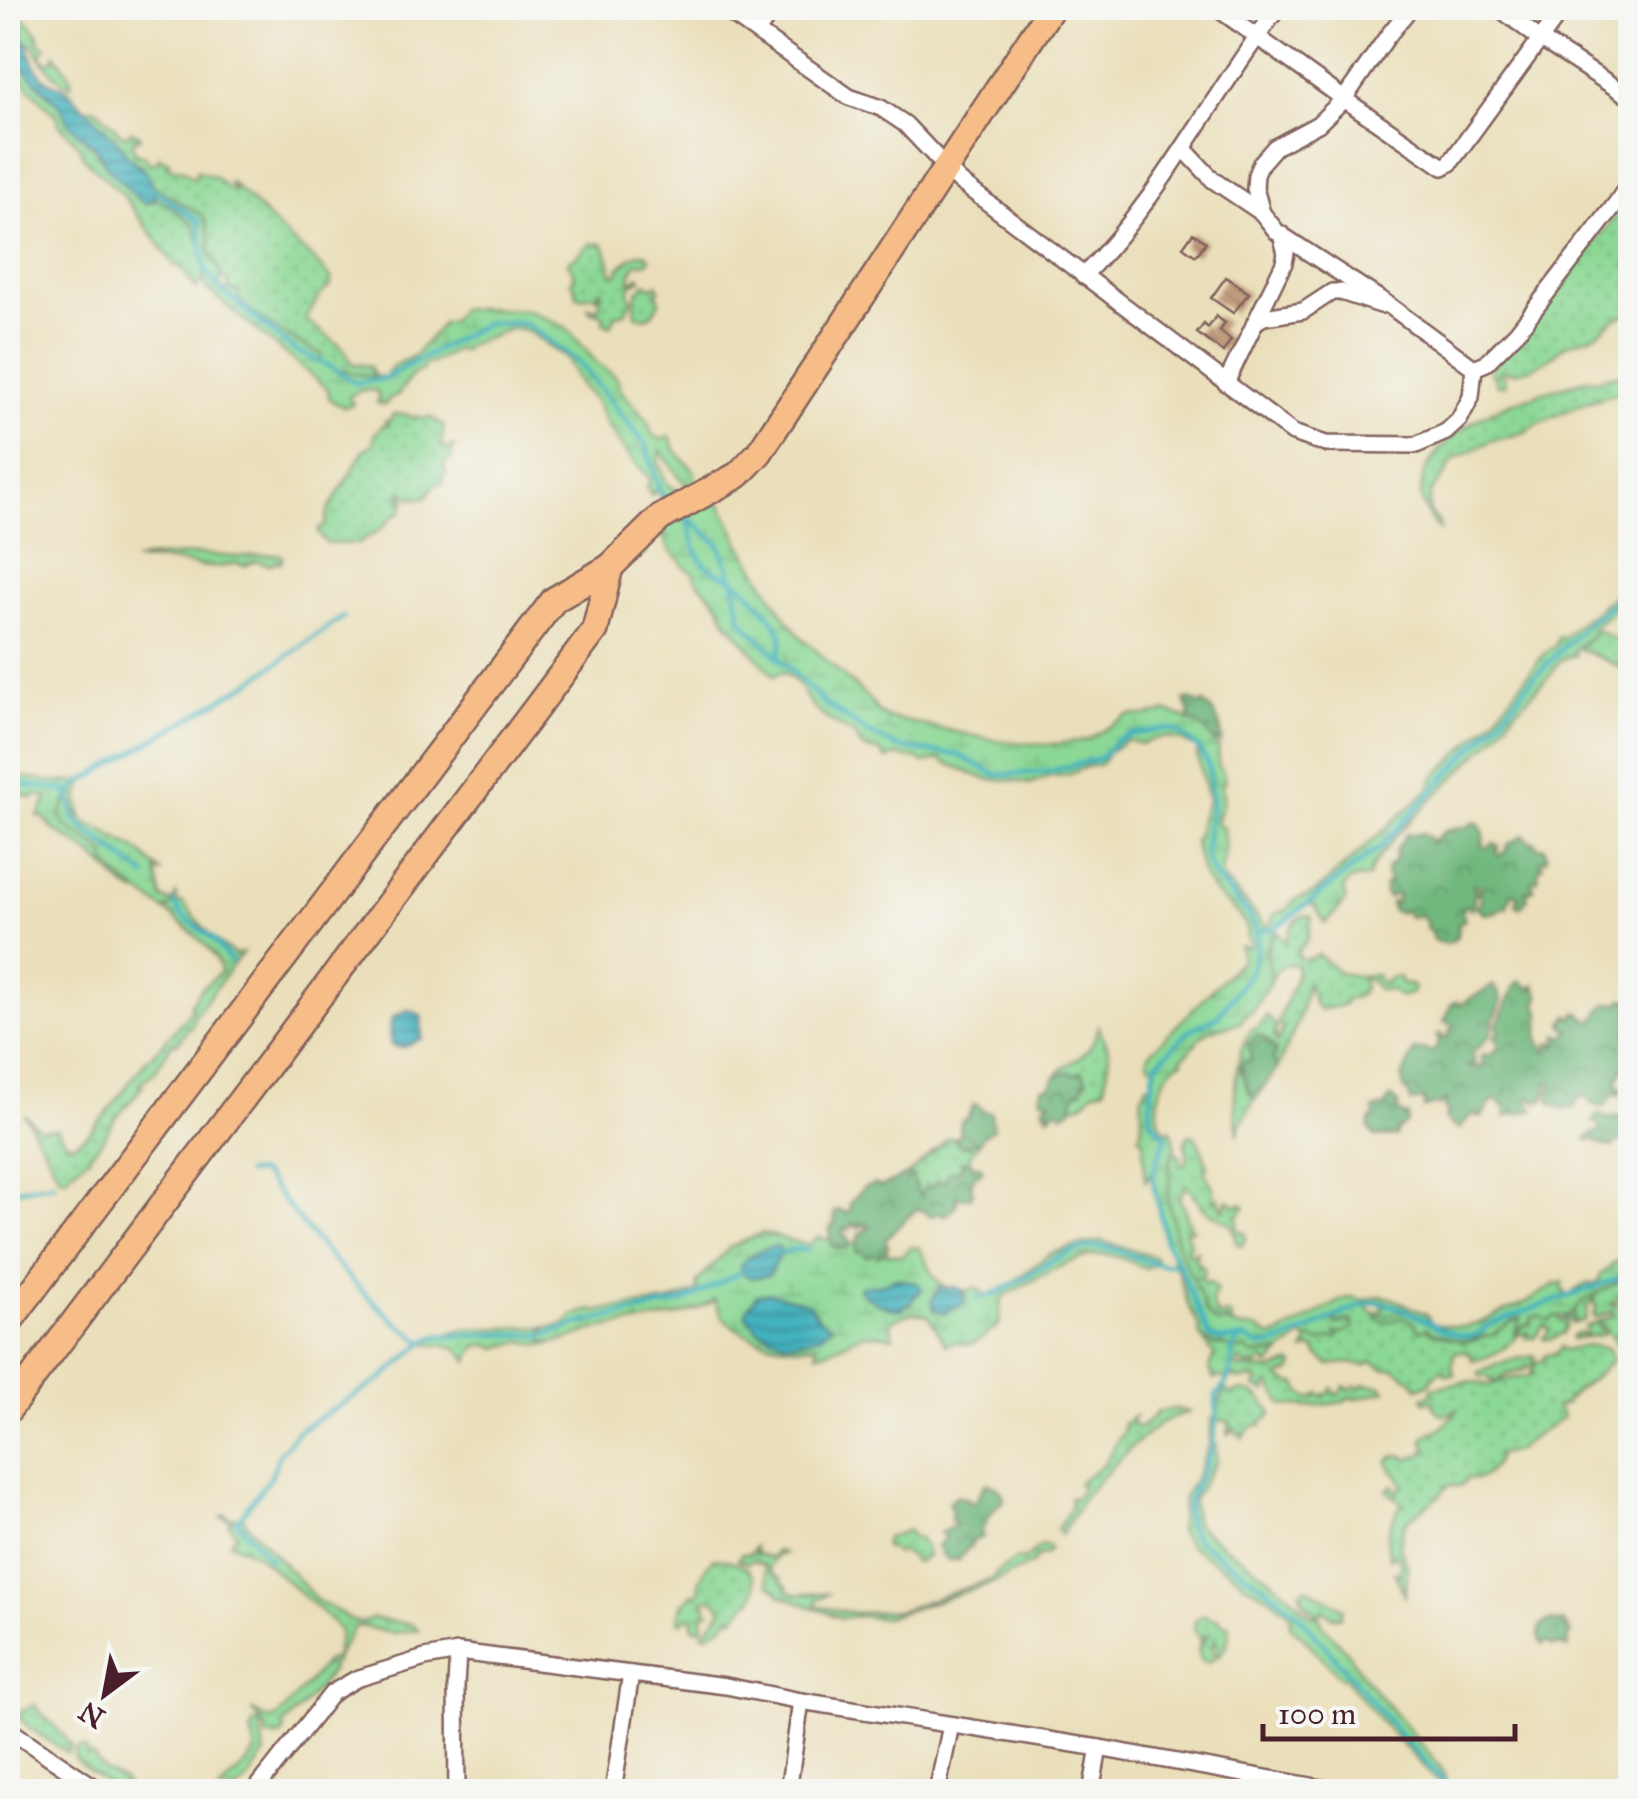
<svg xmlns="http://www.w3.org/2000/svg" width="1638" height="1799" font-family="'IM FELL Great Primer',serif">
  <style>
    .grass { fill: url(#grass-dots); stroke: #6b7c60; stroke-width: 2.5 }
    .forest { fill: url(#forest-crowns); stroke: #5e6c54; stroke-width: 2.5 }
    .wetland { fill: url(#wetland-marsh); stroke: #6b7c60; stroke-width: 2.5 }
    .water { fill: url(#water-rules); stroke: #466874; stroke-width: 2.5 }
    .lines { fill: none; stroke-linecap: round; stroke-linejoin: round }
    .stream { stroke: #43b2be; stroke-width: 5 }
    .building { fill: url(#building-back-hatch) }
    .street-casing { stroke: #82625d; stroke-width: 20 }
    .primary-casing { stroke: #82625d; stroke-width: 30 }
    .street { stroke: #fff; stroke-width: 15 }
    .primary { stroke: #f7bd88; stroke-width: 25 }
  </style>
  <defs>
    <pattern id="grass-dots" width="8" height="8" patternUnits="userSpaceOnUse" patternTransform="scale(2.5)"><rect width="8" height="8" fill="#8cd895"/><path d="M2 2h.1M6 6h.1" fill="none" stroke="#7ab981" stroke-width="1.8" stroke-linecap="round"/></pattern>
    <pattern id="forest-crowns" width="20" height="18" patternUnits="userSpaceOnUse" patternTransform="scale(2.5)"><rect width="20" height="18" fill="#71b87e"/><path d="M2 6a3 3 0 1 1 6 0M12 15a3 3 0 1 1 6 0" fill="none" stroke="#5f9567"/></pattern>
    <pattern id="wetland-marsh" width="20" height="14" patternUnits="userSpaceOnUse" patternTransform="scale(2.5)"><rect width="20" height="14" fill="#8cd895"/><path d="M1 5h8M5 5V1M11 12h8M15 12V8" fill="none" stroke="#7ab981"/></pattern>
    <pattern id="water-rules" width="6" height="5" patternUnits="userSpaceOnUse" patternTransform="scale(2.5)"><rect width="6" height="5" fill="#43b2be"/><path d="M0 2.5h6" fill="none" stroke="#3a909b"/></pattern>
    <pattern id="building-back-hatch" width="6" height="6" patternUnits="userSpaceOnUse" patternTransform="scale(2.5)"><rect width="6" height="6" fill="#c39d7f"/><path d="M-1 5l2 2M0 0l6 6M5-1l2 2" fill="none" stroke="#a07f68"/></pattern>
  </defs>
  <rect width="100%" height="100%" fill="#f6f6f2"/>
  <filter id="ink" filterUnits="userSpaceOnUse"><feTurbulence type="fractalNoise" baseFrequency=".01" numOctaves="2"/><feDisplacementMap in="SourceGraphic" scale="20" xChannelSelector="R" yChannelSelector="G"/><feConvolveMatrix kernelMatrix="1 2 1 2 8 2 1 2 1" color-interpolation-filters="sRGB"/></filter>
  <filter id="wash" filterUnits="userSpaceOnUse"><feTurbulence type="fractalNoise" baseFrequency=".0048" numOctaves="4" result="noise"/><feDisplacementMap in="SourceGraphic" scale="40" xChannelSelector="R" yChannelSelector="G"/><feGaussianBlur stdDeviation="2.25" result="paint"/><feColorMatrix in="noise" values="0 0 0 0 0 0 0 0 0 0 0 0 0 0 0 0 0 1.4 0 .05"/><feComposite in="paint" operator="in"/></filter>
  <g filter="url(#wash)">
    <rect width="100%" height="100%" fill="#eadfba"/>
    <g class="grass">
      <path d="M8 8H16L39 35 38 42 46 47 41 55 43 60 52 62 55 54 71 77V85C51 79 43 60 31 43H26L8 11Z"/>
      <path d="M8 35C11 60 25 64 37 83L59 105 83 138 95 148 107 167 139 200 147 203 158 200C170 206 186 213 193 224 203 239 206 265 203 282H198L197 290 179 265 175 266 123 195 84 158 79 146 59 124 57 117 20 78H15L13 82 8 77Z"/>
      <path d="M94 108 102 114 121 134 128 135 131 131 139 135 140 138 135 140 132 145 136 153 145 156 151 164 158 161 159 157 170 162 168 168 183 170 194 179 196 175V171L215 177 224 186 234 191 235 189 228 182 233 184 294 243 311 257 331 278V285L322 293 305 319 344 349 353 364 369 366 375 376 355 374 342 370 339 372 318 362 321 354C306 349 245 312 239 299 238 296 238 294 238 291L234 292 229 288 228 282 220 277C220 265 214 264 210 253 204 234 215 221 190 209L151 184 148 174 140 165 127 156 121 145 97 123 86 109Z"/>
      <path d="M1630 195V314C1617 316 1613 321 1603 329 1593 338 1578 339 1566 345 1559 349 1554 356 1547 360 1534 368 1516 375 1501 370L1500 373 1506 377 1505 385H1498L1494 380 1496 376 1490 374 1492 366 1532 326 1544 305 1609 225Z"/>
      <path d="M591 243 593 245 599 243 604 245 610 263 611 272 614 275 620 271 619 268C628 261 632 254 644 253L650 258 649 262 636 264 631 273 630 281 637 279 638 276H640L641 280 631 284 629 292 632 300C627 310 627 313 616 315L611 326 603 322 604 316 597 312H591L588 307 598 309 602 291 599 290 598 297 591 295 581 298 576 294V288L571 281 574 278 573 271 568 263 570 259 576 257Z"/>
      <path d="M645 283H647L652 288 657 284 660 289 657 292 660 302C655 314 648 322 636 315L635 301 638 290 642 289Z"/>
      <path d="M1630 372V389L1587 402 1539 423 1525 432 1497 440H1493L1453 460 1445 475 1430 492 1429 512 1438 521 1440 530C1379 470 1482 406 1535 396L1540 393 1579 382 1587 378 1593 380Z"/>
      <path d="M393 414 409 415 413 419 416 416 424 419 430 417 444 426 441 446 445 449 454 446 451 458 443 464 446 472 443 476V483L435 484 426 497 413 499 402 490 400 496 404 495 406 497 400 500 406 502 402 506V511L389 519C384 532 368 534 359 544L326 543 318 533 319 529 325 526 328 511 364 450 373 444 374 435 383 425H389L385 421 390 420Z"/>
      <path d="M201 554 236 557 279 554 283 557 280 563 277 561 269 565 256 561 244 566 235 563C214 572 191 563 168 561 159 560 145 560 134 561L145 558Z"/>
      <path d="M1593 628 1630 647V671V667L1625 665 1621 667 1578 648 1590 636Z"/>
      <path d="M8 775 55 782 84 781 78 799 83 819C75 814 75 803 69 795L60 817 64 824 98 847 107 857 109 865 144 895C116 886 119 878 99 861 84 848 66 837 51 828V823L46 822 45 817H38L48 797 35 795 32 798 21 793 16 797 8 792Z"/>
      <path d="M176 894 178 903H183C199 921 214 944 236 955L242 953 195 1015 191 1027H189L177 1044 173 1042 154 1073 139 1084V1087L142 1086C134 1099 124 1108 115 1119 107 1131 102 1144 90 1153V1156L69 1173 66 1178 60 1177 24 1114 40 1129 57 1128 65 1141 72 1144 87 1135 110 1109 147 1059 160 1047 192 1009 190 1005 200 990 221 972C218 949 182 925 165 910L170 908Z"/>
      <path d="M1307 915 1312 917 1307 941 1297 951 1299 957 1305 960 1318 955 1340 973 1358 976 1376 975 1382 983 1393 977H1399L1401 984 1411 985 1414 989 1412 993 1400 997 1391 990H1378L1372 981 1362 978 1364 988 1359 996 1345 1000 1344 1005 1320 1010 1314 1003 1308 982 1298 1022 1277 1069 1273 1060 1275 1049 1269 1042 1249 1043 1251 1062 1244 1075 1249 1093 1255 1099 1240 1125 1238 1135C1233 1100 1232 1061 1251 1029H1256L1267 1015 1276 1027 1275 1039 1278 1042 1283 1028 1278 1025C1282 1003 1297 986 1297 965L1285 964 1277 970 1268 986C1275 962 1258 956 1276 930L1286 942C1290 930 1293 918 1307 915Z"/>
      <path d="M1098 1026C1103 1037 1110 1048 1109 1061 1109 1071 1104 1077 1105 1088L1094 1091 1082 1104 1073 1106V1099L1085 1077 1084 1075 1066 1072 1054 1078C1071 1054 1090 1064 1098 1026Z"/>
      <path d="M1193 1135 1199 1143 1208 1166 1204 1171 1214 1189 1213 1202 1218 1197 1223 1210 1226 1209V1202L1229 1200 1236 1206 1242 1204 1245 1207 1237 1217 1238 1231 1245 1232 1246 1240 1241 1246 1238 1245C1236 1237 1234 1232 1231 1224L1205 1210 1189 1188 1185 1187 1179 1199 1185 1208 1184 1211 1187 1214 1185 1217 1190 1222 1189 1226 1193 1229 1186 1230 1190 1243 1187 1251 1189 1254 1197 1251 1195 1261 1199 1263 1198 1267 1200 1265 1205 1269 1203 1276 1198 1277 1205 1282H1210L1217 1291C1209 1300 1213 1310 1219 1317L1226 1314 1232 1317 1231 1322 1225 1321 1221 1324C1210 1321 1203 1310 1202 1299L1178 1248 1174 1232 1167 1195 1170 1183V1155L1175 1151 1181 1157 1180 1166 1185 1164 1188 1158 1185 1143 1188 1136Z"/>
      <path d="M949 1138H955L954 1140 964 1145 973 1141 979 1143 970 1155 969 1163 949 1175 945 1184 932 1187 920 1198 912 1177 907 1175Z"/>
      <path d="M1630 1276V1288L1611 1304 1614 1306 1630 1296 1627 1305 1630 1308V1358L1599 1323V1328L1604 1333 1602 1335 1572 1339V1335L1580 1333 1587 1335 1585 1327 1613 1316V1311L1595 1318 1593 1316 1597 1307 1594 1305V1298L1588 1306 1585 1321 1572 1324 1575 1318 1568 1321 1563 1333 1552 1339H1544L1543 1338 1550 1330 1544 1325 1534 1337 1526 1338 1528 1332 1521 1335 1518 1333C1511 1347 1488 1359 1472 1361V1357L1466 1351 1455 1352 1452 1369 1455 1374 1447 1375 1443 1370 1433 1376 1430 1384 1418 1388C1413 1376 1403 1376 1394 1368L1386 1369 1372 1362 1366 1366 1349 1363 1329 1365 1317 1354 1316 1350 1308 1349 1303 1352 1308 1346 1306 1339C1322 1341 1337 1336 1350 1329V1323L1345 1320 1336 1324 1334 1320 1341 1315 1366 1304 1372 1313 1381 1312 1383 1309 1381 1302H1384L1403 1310 1399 1314 1378 1316 1376 1319 1394 1320 1404 1317 1414 1323 1419 1331 1427 1328 1430 1332C1440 1334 1451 1340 1461 1341 1483 1345 1503 1323 1522 1318L1517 1327C1524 1325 1528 1320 1533 1317 1537 1315 1554 1316 1560 1316V1320L1563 1321 1565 1318 1574 1313 1579 1303Z"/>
      <path d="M548 1327 543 1330 544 1342 548 1344 540 1345 523 1341 497 1348C482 1341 472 1346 469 1362 453 1337 446 1351 424 1342L463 1329Z"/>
      <path d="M1203 1339 1239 1350 1244 1348 1260 1355 1281 1352 1271 1365 1266 1366 1267 1362 1263 1360 1256 1367 1253 1364 1247 1366 1239 1360 1236 1367C1248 1371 1260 1367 1272 1371L1291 1363 1294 1365 1291 1372 1282 1375 1280 1378 1292 1384H1297L1302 1393 1309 1398 1316 1397 1319 1393 1324 1397 1325 1394 1330 1393 1331 1388H1333L1336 1394H1340L1343 1387 1346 1386 1349 1390 1356 1385 1359 1389 1363 1384 1381 1386 1386 1391 1355 1399 1349 1397 1345 1402 1306 1407 1283 1405 1272 1388 1271 1384 1267 1386 1266 1392 1255 1387 1258 1381 1253 1378 1239 1380 1234 1377 1230 1379 1219 1377 1214 1380 1209 1367 1214 1355Z"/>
      <path d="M1586 1345 1607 1348 1613 1359C1600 1376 1583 1383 1569 1398L1567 1397 1566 1404 1556 1407 1563 1416 1562 1418 1525 1443C1519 1451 1508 1455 1498 1454 1498 1462 1486 1477 1478 1479 1476 1480 1469 1478 1466 1478L1464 1483 1459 1487 1449 1485 1442 1491V1494L1409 1519 1403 1528 1400 1548 1408 1569 1405 1595 1394 1572 1401 1575 1400 1561 1395 1555 1390 1559C1384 1533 1389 1526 1402 1503L1387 1491 1393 1485 1398 1492 1403 1486C1400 1474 1391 1472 1388 1462 1393 1454 1403 1453 1410 1459L1417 1455 1421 1456 1425 1451 1429 1452 1423 1440C1428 1432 1431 1432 1440 1430L1459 1408 1446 1415 1439 1413 1433 1406 1435 1402 1424 1401 1423 1397 1431 1395 1432 1388 1469 1381 1489 1385 1512 1378 1529 1376 1533 1372 1531 1371 1535 1365 1534 1363 1524 1370 1508 1374 1496 1382 1490 1380 1489 1377 1480 1376 1478 1373C1496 1362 1514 1359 1535 1356L1534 1360 1537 1362 1544 1360V1356L1557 1352 1561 1347 1564 1350Z"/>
      <path d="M1225 1388 1230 1395C1248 1384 1264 1398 1272 1414L1267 1419 1261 1421 1262 1425H1254L1242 1438V1432L1237 1434 1234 1427 1228 1436 1230 1422 1217 1419 1219 1403Z"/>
      <path d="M1176 1409 1189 1412 1162 1422 1133 1446 1086 1494 1061 1535 1057 1529 1071 1507 1070 1497 1076 1498 1082 1487 1078 1484 1080 1481 1103 1465 1124 1430 1123 1424 1135 1416 1131 1424 1141 1428 1158 1412Z"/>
      <path d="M1212 1419H1216L1213 1442 1217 1445 1215 1451 1217 1460 1192 1501 1195 1523C1211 1539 1229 1549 1248 1562 1270 1578 1292 1595 1310 1615L1315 1614 1321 1620 1322 1624 1347 1652 1364 1677 1442 1769 1448 1787 1441 1791 1439 1783 1384 1725 1347 1681V1678H1341L1301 1635 1290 1626 1291 1617 1288 1612 1269 1597 1246 1585 1238 1577 1189 1545 1179 1531 1183 1497 1198 1473 1209 1446Z"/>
      <path d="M242 1513 246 1523 318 1601 341 1613 347 1619 361 1623 371 1618 411 1624 420 1631C410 1629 402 1633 392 1633 380 1632 370 1626 355 1626L336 1657 335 1663 329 1666 332 1670 303 1706 284 1724C287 1737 277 1739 267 1737L266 1728 261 1727 265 1754 249 1779 237 1791H219L250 1760 256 1750 251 1733 254 1724 258 1722 260 1725 262 1721 251 1710 270 1720 278 1717 327 1661 335 1658 340 1632 333 1622 257 1555 230 1542 237 1533 229 1525 232 1520 221 1517 225 1514 230 1518 239 1517Z"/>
      <path d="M909 1530 911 1537 921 1540 920 1543 925 1546 927 1556 922 1557 921 1561 914 1562 912 1558 901 1551 896 1554 890 1547 888 1549 884 1547 886 1538Z"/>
      <path d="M1047 1545 1050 1549 1046 1554 1037 1557 1033 1563 994 1582 884 1618 860 1616 841 1618 780 1595 778 1591 769 1585C763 1571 772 1566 752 1560L747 1563 738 1559 741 1554H750L755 1547 756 1553 771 1559 776 1551 784 1553 777 1556 769 1569 777 1577 781 1578 782 1583 787 1586V1591C801 1598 812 1591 828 1594L817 1600 816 1606 855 1613 898 1611 992 1579 997 1572 1018 1558 1023 1561 1040 1546Z"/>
      <path d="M713 1558C738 1560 765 1569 752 1600H750L734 1618 730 1615 724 1624 707 1635 703 1634 722 1610C717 1600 714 1596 702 1601L707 1605 706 1608 709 1612 702 1614 703 1629 693 1628V1619L688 1617 681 1623 678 1619 682 1604 693 1593 694 1596 699 1593V1583L704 1570Z"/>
      <path d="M1306 1587 1343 1608 1341 1617H1333L1323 1610 1318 1615 1302 1600 1303 1595 1300 1593Z"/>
      <path d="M1203 1614 1212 1619 1217 1618 1224 1625H1229L1228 1641 1220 1656 1217 1657V1644L1215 1640 1212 1647 1214 1656 1210 1663 1201 1660 1198 1649 1209 1634 1203 1635 1200 1642V1637L1194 1630 1195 1621Z"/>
      <path d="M35 1705C45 1720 62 1730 72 1747L68 1753 31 1729 19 1718 21 1712Z"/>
      <path d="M82 1747 87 1750V1756L92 1755 106 1772 122 1780 132 1791H117L79 1763 74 1758 77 1748Z"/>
    </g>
    <g class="forest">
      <path d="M1190 699 1201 705 1204 703C1215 713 1224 728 1221 743L1210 738 1204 729 1188 719 1190 713 1184 701Z"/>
      <path d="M1475 822 1480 824V828L1484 833 1483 845 1488 848 1493 843 1496 844 1499 847 1496 853 1500 856 1507 849V845L1524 835 1530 841 1536 842 1537 847H1544L1547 858 1540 861 1543 866 1539 868 1538 880 1531 881 1534 889 1530 892 1526 891 1528 898 1520 908 1516 904 1519 895 1512 893 1506 908 1502 907 1496 912 1484 914 1477 907 1481 902 1478 891 1481 887 1477 884 1473 885 1476 889 1473 901 1475 904 1471 909 1466 905 1462 912 1465 920 1458 924C1462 941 1446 947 1433 940L1431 932 1426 927V921L1419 916 1409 917 1404 910 1400 913 1393 911 1390 905 1392 902 1395 904 1398 895H1391L1389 898 1385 894V885L1390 880 1386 875 1387 867 1395 861V852L1407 833 1415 835 1421 833 1430 838 1429 841H1433L1443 832 1451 829 1455 832 1458 826 1464 828Z"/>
      <path d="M1519 981 1532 989 1535 985 1540 997C1535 1011 1537 999 1540 1013 1542 1031 1533 1035 1546 1052L1549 1051 1547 1046 1553 1042 1557 1046 1558 1034 1564 1037 1570 1030 1564 1027 1563 1023 1569 1015 1574 1018 1576 1013H1581L1589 1020H1594L1605 1005 1611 1003 1616 1004 1624 999 1630 1000V1029L1627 1033 1630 1038 1629 1048 1626 1051 1629 1057 1616 1082 1621 1089V1093L1618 1095 1614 1093 1604 1107 1592 1104 1584 1095 1576 1100V1106L1571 1109 1567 1107 1564 1110 1550 1102 1549 1091 1553 1085 1547 1083 1545 1098 1542 1101H1535L1531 1097 1527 1100 1535 1110 1515 1114 1513 1110 1509 1116H1505L1506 1109 1498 1100H1494C1488 1104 1488 1111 1481 1117L1472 1114 1459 1129C1453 1126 1447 1124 1445 1116L1449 1112 1444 1108 1448 1101 1447 1100 1439 1106 1435 1105 1424 1108V1099L1411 1102 1409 1094 1404 1089 1402 1078 1414 1050H1426L1430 1052 1434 1051 1439 1042 1437 1036 1441 1034 1444 1039 1449 1037 1450 1029H1453L1455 1025 1444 1022 1452 1003 1456 1002 1462 1004C1473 995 1483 993 1493 985 1509 1003 1498 1005 1492 1023 1492 1026 1493 1029 1492 1031 1490 1038 1481 1045 1476 1050L1474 1049 1472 1052 1475 1063 1468 1066 1470 1068 1485 1065 1481 1058 1484 1054 1490 1056 1496 1049H1500L1499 1044 1494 1037 1500 1031 1496 1025C1506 1012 1507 995 1519 981Z"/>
      <path d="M1258 1035 1265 1038 1276 1050 1273 1059 1277 1069 1255 1099C1245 1090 1247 1079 1240 1069L1243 1061H1251L1249 1043Z"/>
      <path d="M1082 1071 1087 1081 1083 1082 1082 1091 1076 1092 1071 1109 1062 1114 1058 1108 1049 1116H1047L1050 1110 1044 1111V1105L1051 1102 1040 1097 1042 1088 1051 1086 1054 1078 1066 1072 1076 1074Z"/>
      <path d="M1393 1098 1399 1105 1397 1111 1403 1114 1404 1117 1408 1115C1410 1123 1402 1128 1397 1130L1396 1136 1375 1137 1369 1128 1370 1120 1375 1118 1374 1109 1386 1106 1389 1099Z"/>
      <path d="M974 1104 980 1107 981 1110 991 1113 993 1129 983 1136 979 1143 973 1141 970 1147 966 1144 962 1147 954 1140 959 1135 961 1121 967 1118Z"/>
      <path d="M1598 1113 1609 1119 1622 1115 1624 1119 1630 1120 1626 1132 1630 1134V1142L1627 1145 1616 1141 1614 1147 1603 1145 1593 1139 1586 1140 1593 1133 1600 1132 1598 1123 1593 1122Z"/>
      <path d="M966 1161 973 1163V1167L979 1165 982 1168V1172L975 1175 971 1185 973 1193 970 1197 962 1198 956 1195 957 1204 947 1215H943L940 1212 931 1216 918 1208C906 1219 895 1228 885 1240L888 1245 886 1253H882L881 1256C872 1258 863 1257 855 1252L859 1235 870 1226 867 1224 863 1226 861 1224 858 1228 853 1224 849 1230 843 1229V1237H848V1247L845 1249 833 1247 830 1243V1228L834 1224 835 1211 840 1210 847 1213 851 1208 849 1204 864 1187 876 1184 880 1187 907 1175 912 1177 915 1188 921 1196 923 1190 929 1186 932 1187 939 1180 945 1183 948 1172 959 1170 963 1165 960 1162Z"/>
      <path d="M988 1483C997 1486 1003 1490 1004 1501 994 1505 986 1521 981 1532L983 1537 972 1541 971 1547 968 1548 958 1561 955 1558 950 1561C940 1558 942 1552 937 1547L946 1537 940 1533 956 1525 951 1520V1513L954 1510 949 1506V1501L958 1495 960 1498H967L969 1503H973C981 1499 977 1490 988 1483Z"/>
      <path d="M1554 1621 1558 1623 1563 1622 1571 1633 1568 1637V1648L1559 1645 1552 1646 1547 1642 1542 1645C1539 1639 1536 1628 1545 1623 1548 1621 1551 1622 1554 1621Z"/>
    </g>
    <g class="wetland">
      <path d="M151 184 190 209 201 214 206 221 211 242 209 244 211 256 221 273 220 287 224 292 229 288 234 292 238 290C238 293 238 296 239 298 244 312 307 349 322 354L319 362 339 372 344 370C355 375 368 375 377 378L380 376 384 379 393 366 414 356 443 323 452 321 459 309 477 308 528 310 567 328 596 362 617 378 620 389 649 422C649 433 653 436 662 440L668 437 672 439C673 454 685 459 693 470 695 473 696 481 697 485L688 489C680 475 668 464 661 451L658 462C663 469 663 479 668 484 680 495 694 493 709 493L721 504 741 545 782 612 800 636 871 701 877 711 886 717 994 740 1044 745 1087 740 1129 715 1143 716 1168 712 1183 717 1204 729 1219 748 1218 766 1222 770 1225 782 1221 785C1227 801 1219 808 1216 823L1223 828 1225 853 1221 872 1222 879C1238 893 1253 911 1268 929L1274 914 1285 911 1296 899 1314 893 1327 882 1429 789 1433 779 1493 720 1547 650 1555 647 1558 637H1565L1572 629 1630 583V598L1595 625 1590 636 1573 651 1576 655C1564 657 1557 660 1553 672L1515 711 1497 735 1395 836C1386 852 1373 860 1368 878 1355 879 1347 877 1343 892L1346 898C1343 905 1332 917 1325 923L1314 905 1308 904 1278 925 1271 938 1266 950 1271 977 1268 986 1252 1012 1245 1015 1240 1023C1229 1027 1215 1027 1206 1033 1196 1039 1192 1052 1182 1057L1183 1061C1162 1067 1150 1110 1164 1130H1171L1176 1145 1169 1162 1170 1183 1167 1195 1178 1247 1202 1299C1203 1310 1210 1321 1221 1324L1225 1321 1242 1328H1257L1271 1337 1281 1334 1342 1300 1351 1297 1364 1300 1382 1296 1391 1298 1426 1314 1432 1324 1463 1327 1479 1323 1531 1300 1554 1285 1563 1282 1562 1288 1568 1297C1576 1289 1585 1282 1598 1283L1601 1274C1612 1267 1619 1257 1630 1251V1276L1584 1300C1569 1310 1580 1317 1555 1316L1549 1321 1540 1316 1531 1318 1532 1324 1525 1325 1515 1333 1521 1318 1514 1320 1490 1336H1484L1463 1342 1430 1331 1427 1328 1419 1331 1414 1323 1404 1317 1387 1322 1376 1319 1377 1316 1403 1312V1309C1397 1307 1391 1304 1385 1302 1369 1300 1347 1310 1334 1320L1336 1324 1346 1320 1349 1323 1352 1320 1354 1327 1341 1334 1335 1333 1338 1338 1335 1339 1331 1338 1319 1342 1303 1337 1281 1352 1252 1354 1244 1348 1239 1350 1222 1345 1215 1346 1200 1336 1199 1326 1188 1304 1175 1263 1172 1261 1171 1253 1166 1244 1150 1175 1145 1181 1143 1139 1139 1137C1145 1124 1140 1109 1142 1094L1147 1091 1145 1089 1147 1085H1152L1155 1069 1147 1061 1149 1054 1242 959 1240 946 1250 947 1251 943 1246 936 1248 931C1241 911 1223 903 1210 887 1200 875 1198 855 1194 840L1198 836 1199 823 1208 800 1197 755 1199 749C1175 738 1167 732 1141 744L1127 740 1107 753 1104 761 1099 765 1086 767 1067 775 1051 776 1029 784C1015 778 1001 782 987 779 972 775 959 767 945 763L941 759 924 763 916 758H905L899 755 887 759 878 750C866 753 859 745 855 735 842 728 824 719 814 708 801 694 802 681 782 672L774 676 727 622 719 604 695 579 694 573 683 566 681 560C659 548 660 518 661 495L655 491 652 495 647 488 650 479 628 455 607 426 595 400 580 385 567 359 535 336 525 330 513 328 468 345 462 351 457 349 430 364 426 363 423 369 411 376 398 395 389 399 385 405 377 403 379 399 376 390 359 391 349 397 353 404 344 407C337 404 332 402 328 396L329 390 205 288 203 252 193 224 172 207 158 200 153 201 156 196Z"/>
      <path d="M69 795C74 801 74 809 78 816 84 824 96 827 105 831 114 840 125 841 136 849 145 855 153 866 163 873L156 871 162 898 175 904 165 910C153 902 115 876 109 865 104 857 106 853 97 846 84 837 68 831 60 817Z"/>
      <path d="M763 1233 808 1245 819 1236 823 1239H831V1243L833 1247 845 1249 848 1247V1243L856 1244V1252H862L866 1257 873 1254 878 1257 882 1252 902 1256 910 1248 919 1247 935 1278 946 1288 939 1289 932 1300 934 1309 940 1311 956 1308 966 1296 963 1291 977 1288 987 1296 999 1293 1050 1254 1073 1247 1101 1241 1155 1257 1156 1264 1145 1268C1134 1263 1120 1256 1107 1255 1075 1252 1033 1282 1004 1296L1001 1301 999 1326C981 1335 977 1351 956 1341L946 1345 928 1315 911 1313 893 1320 891 1324 893 1337C852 1326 850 1348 817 1353V1345C783 1350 724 1337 715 1300 682 1322 636 1321 598 1329 580 1333 561 1346 544 1342L541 1335C548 1325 552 1328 563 1324 577 1320 564 1321 576 1315 581 1312 587 1311 592 1310L598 1312 603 1310 668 1302 697 1292V1282L730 1247Z"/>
    </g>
    <g class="water">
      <path d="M8 11C15 22 23 34 28 46 34 64 40 84 62 86L67 90 121 145 127 156 148 174 156 197 147 203 139 200 107 167 96 148 71 126 59 105 37 83C31 75 21 68 15 59 6 46 7 27 8 11Z"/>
      <path d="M407 1010 413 1011 421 1016 422 1038C410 1044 403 1052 390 1044L393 1036H389L392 1018Z"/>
      <path d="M778 1246 783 1253C775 1260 774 1266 769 1275L751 1278 741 1272 740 1266C749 1254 764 1248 778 1246Z"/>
      <path d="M896 1278C905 1282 920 1279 922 1290L913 1298 912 1303 904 1306 903 1310C888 1310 871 1301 859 1290L860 1286 878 1285Z"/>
      <path d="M957 1287 963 1291 965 1302 956 1308 949 1309 946 1314 934 1310 932 1300 939 1289Z"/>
      <path d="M771 1293 808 1303 819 1319 831 1326 830 1328 819 1336 794 1342 783 1341 758 1330 746 1316 747 1309 757 1295Z"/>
    </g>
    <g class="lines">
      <g class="stream">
        <path d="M151 188 199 221 205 270 224 292 294 350 331 367 356 383 384 379 486 323H524L578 362 646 445 661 495 670 503"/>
        <path d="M682 513 719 544 733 579 742 621 825 704 868 733 900 748 959 755 996 775 1047 772 1101 758 1116 741 1128 735 1164 729 1177 731 1199 749 1208 764 1212 800 1205 850 1208 864 1213 874 1248 914 1257 931V950L1251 971 1217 1017 1190 1030 1158 1062 1153 1074 1150 1113 1152 1122 1166 1136C1163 1151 1153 1164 1153 1180L1166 1244 1179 1265 1209 1336C1222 1345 1232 1336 1246 1339 1251 1341 1254 1345 1260 1346 1279 1350 1342 1310 1367 1304 1402 1295 1449 1345 1475 1335 1480 1333 1484 1329 1488 1325L1616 1279 1630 1270"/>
        <path d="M688 521C692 535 694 553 705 564 713 573 723 574 732 579 746 586 781 624 782 639 783 641 779 652 779 654"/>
        <path d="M8 783 65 790 69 795 75 821 146 876"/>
        <path d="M69 795 79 784 252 681 343 617"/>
        <path d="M175 904 183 916 213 939 231 962"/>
        <path d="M1257 931 1272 929 1284 922 1380 847 1503 716 1529 683 1567 644 1592 619 1630 591"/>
        <path d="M246 1173H259L265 1177C308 1233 365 1304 424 1342"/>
        <path d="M8 1191 54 1183"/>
        <path d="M783 1253 794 1249 807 1250"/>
        <path d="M978 1298C1019 1289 1048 1255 1086 1248 1113 1243 1131 1258 1155 1263 1162 1265 1172 1265 1179 1265"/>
        <path d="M1239 1341 1232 1348C1234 1365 1228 1385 1216 1396 1217 1417 1216 1439 1208 1459 1196 1489 1173 1509 1197 1540L1272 1592 1299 1615 1401 1736 1449 1787"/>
        <path d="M269 1559 237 1521 271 1476 280 1453 299 1430 382 1379 424 1342 437 1336 503 1334 545 1335 585 1322 683 1302 741 1272"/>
        <path d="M1455 1790 1459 1792"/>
      </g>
    </g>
    <g id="blocks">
      <g class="building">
        <path d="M1193 233 1206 242 1196 256 1183 247Z"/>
        <path d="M1226 277 1249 293 1233 313 1211 298Z"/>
        <path d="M1216 316 1225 323 1220 331 1231 340 1223 352 1197 333 1204 324 1208 328Z"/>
      </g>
    </g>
  </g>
  <g filter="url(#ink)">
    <use href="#blocks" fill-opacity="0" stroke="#82625d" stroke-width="2.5"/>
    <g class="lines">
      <defs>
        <g id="street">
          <path d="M723 8 849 97 881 108 905 124 959 181 1293 433 1326 444 1416 445 1446 432 1459 420 1471 397 1474 368 1486 363 1517 332 1617 202 1629 184 1630 179"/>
          <path d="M1217 8 1344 99 1443 167 1450 163 1563 8"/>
          <path d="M1499 8 1540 39 1630 97"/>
          <path d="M757 31 774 8"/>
          <path d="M1184 149 1213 180 1262 213 1277 232 1383 301 1474 368"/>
          <path d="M1262 213 1255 188 1256 175 1261 163 1275 147 1318 124 1344 99 1387 37 1410 8"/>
          <path d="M1083 276C1162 197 1211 96 1278 8"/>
          <path d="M1255 322 1264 317 1303 311 1332 292H1341L1381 305"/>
          <path d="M1226 383 1284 263 1286 253 1281 234"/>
          <path d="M8 1729 102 1792"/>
          <path d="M254 1792 332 1693 356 1679 425 1658 458 1652 726 1686 801 1701 1099 1748 1344 1792"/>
          <path d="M457 1792 456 1686 458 1652"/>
          <path d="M613 1792 631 1674"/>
          <path d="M788 1792 801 1701"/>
          <path d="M937 1792 951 1725"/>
          <path d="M1091 1792 1099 1748"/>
        </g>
        <g id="primary">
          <path d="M610 567 660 518 738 475 759 453 1051 8"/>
          <path d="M8 1323 554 600 610 567 595 630 8 1410"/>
        </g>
      </defs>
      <use href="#street" class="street-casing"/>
      <use href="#primary" class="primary-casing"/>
      <use href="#street" class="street"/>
      <use href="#primary" class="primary"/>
    </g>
  </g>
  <rect width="1638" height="1799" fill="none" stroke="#f6f6f2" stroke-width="40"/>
  <g transform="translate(105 1694) rotate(212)" stroke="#f6f6f2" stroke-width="8" paint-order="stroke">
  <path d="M0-8L18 38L0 25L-18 38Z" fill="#4a1f2b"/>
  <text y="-15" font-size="28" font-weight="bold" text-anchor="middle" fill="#4a1f2b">N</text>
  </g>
  <path d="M1263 1724v15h252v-15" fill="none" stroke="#4a1f2b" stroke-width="5"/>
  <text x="1278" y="1724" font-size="30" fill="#4a1f2b" stroke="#f6f6f2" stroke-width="8" paint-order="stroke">100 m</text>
</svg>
